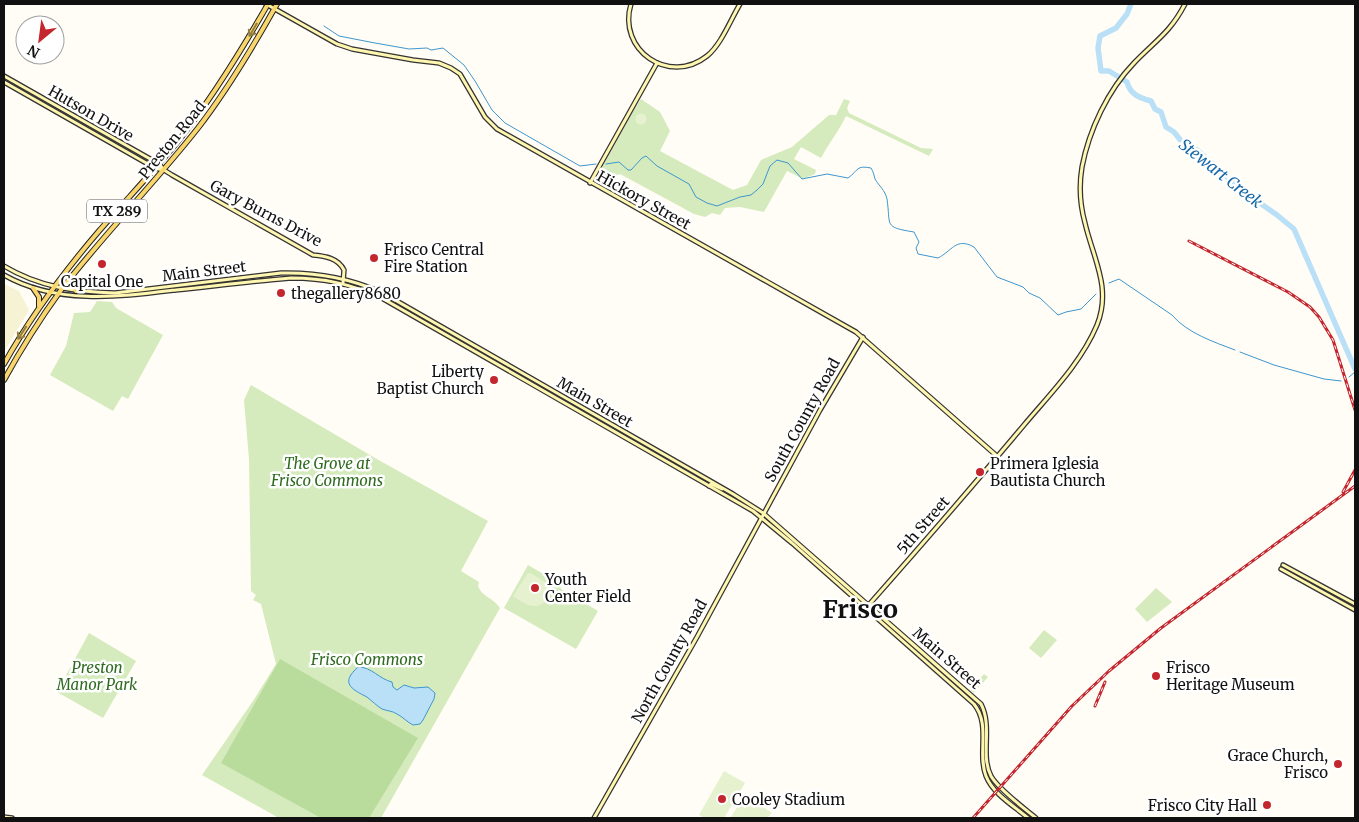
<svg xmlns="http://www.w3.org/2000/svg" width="1359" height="822" font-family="Merriweather,serif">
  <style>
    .farmland { fill: #f6f3d4 }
    .green { fill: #d5ebbd }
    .forest { fill: #b9dc9c }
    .pitch { fill: #e6f2cf }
    .water { fill: #b9e0f7; stroke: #3f96cf }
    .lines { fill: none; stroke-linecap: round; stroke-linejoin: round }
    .stream { stroke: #3f96cf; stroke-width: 1 }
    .river { stroke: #b9e0f7; stroke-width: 5.5 }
    .secondary-casing { stroke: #333; stroke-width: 5.5 }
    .primary-casing { stroke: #222; stroke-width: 6 }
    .secondary { stroke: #fff6b0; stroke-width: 3 }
    .primary { stroke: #f9d66b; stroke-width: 4 }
    .rail-casing { stroke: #c4262e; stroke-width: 3 }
    .rail { stroke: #fff; stroke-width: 1; stroke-dasharray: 4; stroke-linecap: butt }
    .oneway { stroke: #917d42 }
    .poi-dot { fill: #c4262e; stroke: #fff; stroke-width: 2 }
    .labels { text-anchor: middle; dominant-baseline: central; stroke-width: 5; stroke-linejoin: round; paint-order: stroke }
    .shield { fill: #fff; stroke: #585858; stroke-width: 1 }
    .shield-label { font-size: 14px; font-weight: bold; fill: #111 }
    .street-label { font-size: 15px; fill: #111; stroke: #fff }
    .poi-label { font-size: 15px; fill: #111; stroke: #fff; text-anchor: start }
    .park-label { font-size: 15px; font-style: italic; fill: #2f6b1f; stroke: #fff }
    .water-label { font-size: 16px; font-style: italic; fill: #1768a6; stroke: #fff }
    .town-label { font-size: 25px; font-weight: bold; fill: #111; stroke: #fff }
  </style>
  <rect width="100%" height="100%" fill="#fffdf5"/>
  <path class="farmland" d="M4 284 19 291 29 310 4 352Z"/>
  <g class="green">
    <path d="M641 99 660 112 670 131 660 151 733 190 747 185 761 160 792 147 829 115H836L844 99 850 101 847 108 849 113 921 148 933 149 929 156 846 116C839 131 829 143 821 158L801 147 794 159 816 170 815 174 803 179 787 171 764 212 740 207 725 208 720 215 712 213 705 217 694 214 620 174 617 175 608 189 596 182 595 180 631 114Z"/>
    <path d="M97 301 112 302 116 308 163 335 128 399 122 396 113 411 50 375 66 346 74 313 90 312Z"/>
    <path d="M251 385 375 458 488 521 461 571 479 582 478 586C482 597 494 598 500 608L381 818H279L202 775 253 701 276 664 261 604 253 600 256 595 251 591 249 459 244 400Z"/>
    <path d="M528 565 559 583 561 589 598 611 576 649 504 608Z"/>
    <path d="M1156 588 1172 602 1147 622 1135 609Z"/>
    <path d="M1044 630 1057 640 1041 658 1029 648Z"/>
    <path d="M89 633 136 661 103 718 57 692Z"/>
    <path d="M984 674 988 677 974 693 970 690Z"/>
  </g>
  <path class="forest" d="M280 659 418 738 369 818H321L221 763Z"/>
  <g class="pitch">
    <circle cx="641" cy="119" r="5.5"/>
    <path d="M528 573 532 574 553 587C551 590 551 594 548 598 537 613 524 604 513 596Z"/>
    <path d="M724 771 745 783 724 818H705L699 815Z"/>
    <path d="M744 797H749L772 813 767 818H730Z"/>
  </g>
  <path class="water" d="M358 667C372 667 379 679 392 682L393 687 397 690 404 685 414 688 428 687 435 693 434 699 423 720 420 724 413 725C407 722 403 717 397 714 393 711 387 711 382 709 377 706 372 701 367 697 351 689 340 683 358 667Z"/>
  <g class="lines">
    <g class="stream">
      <path d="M324 26 339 36 375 43 409 49 427 48 431 50 443 48 464 65 475 81 492 110 505 123 580 166 596 164"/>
      <path d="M606 164 619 162 628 170H631L642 158 646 156 657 166 689 184 696 197 707 203 717 206 740 197 751 195 757 190 763 184 770 166 777 160 788 163 802 179 827 174 848 178C859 170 856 165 871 168 873 171 874 175 875 179 879 186 885 190 887 199 891 226 883 227 914 232L919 242 916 248 918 254 938 258C952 251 956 237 974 247L997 277 1023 287 1029 293 1040 298 1058 315 1066 312 1081 309 1096 294"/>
      <path d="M1109 283 1119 279 1172 315C1187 333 1214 342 1235 350"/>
      <path d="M1240 352 1274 365 1324 379 1341 381"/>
      <path d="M1349 377 1355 372"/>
    </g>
    <path class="river" d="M1131 4 1127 14 1116 28 1100 36 1098 48 1101 71H1109L1127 82C1130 94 1139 98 1151 101L1155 109 1161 112 1166 127 1174 132 1186 147 1197 150 1244 192 1277 215 1294 229 1355 369"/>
    <defs>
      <g id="secondary">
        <path d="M266 4 337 44 352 49 413 60 439 63 451 68 460 74 485 117 497 129 856 332 998 457"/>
        <path d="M631 4C617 50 669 86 707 56 721 45 731 19 740 4"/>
        <path d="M4 76 159 164 164 170 172 175 313 255C325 256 338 258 344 270L343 283"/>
        <path d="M4 82 155 168 163 170"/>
        <path d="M590 183 657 63"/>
        <path d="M4 266C39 287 75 292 115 293L281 273C317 272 349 278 381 292L733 494 763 513 981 704C993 727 980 755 991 776 998 789 1024 808 1036 818"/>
        <path d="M4 275C57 305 118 297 176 290 215 286 253 281 291 278 325 278 349 284 380 297L753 511 792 543 974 704C991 725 977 753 986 776 993 794 1014 806 1028 818"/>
        <path d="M709 486 711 484 722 489"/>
        <path d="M1283 565 1355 604"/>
        <path d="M1281 569 1355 610"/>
        <path d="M866 608C919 548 972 487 1024 425 1050 394 1081 363 1097 325 1112 288 1093 258 1085 223 1080 205 1079 185 1082 167 1089 130 1108 90 1134 63 1155 41 1170 33 1185 4"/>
        <path d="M4 817 12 818"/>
        <path d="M594 818 697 637 820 410 863 337"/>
      </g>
      <g id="primary">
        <path d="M72 277V286L76 291"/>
        <path d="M33 288 39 297V306"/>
        <path d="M4 364C31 316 63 273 99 231 125 201 153 172 179 140 213 97 241 51 268 4"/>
        <path d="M4 380C21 349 40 319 61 290 104 234 154 184 198 128 228 89 253 47 277 4"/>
      </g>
    </defs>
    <use href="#secondary" class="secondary-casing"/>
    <use href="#primary" class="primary-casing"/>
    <use href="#secondary" class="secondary"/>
    <use href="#primary" class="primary"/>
    <defs>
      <g id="rail">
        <path d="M1189 241 1288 292 1310 307 1319 317 1333 340 1355 410"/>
        <path d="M1343 492 1355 470"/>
        <path d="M1095 706 1105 682"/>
        <path d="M973 818 1072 706 1109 671 1161 628 1355 486"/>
      </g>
    </defs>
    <use href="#rail" class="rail-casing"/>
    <use href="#rail" class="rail"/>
  </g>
  <defs><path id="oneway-shaft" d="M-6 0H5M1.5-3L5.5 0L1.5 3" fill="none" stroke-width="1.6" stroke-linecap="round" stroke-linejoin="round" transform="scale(1.25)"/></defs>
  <g class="oneway">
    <use href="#oneway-shaft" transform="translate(253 30) rotate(120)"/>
    <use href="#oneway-shaft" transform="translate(22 333) rotate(123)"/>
  </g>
  <g class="poi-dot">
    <circle cx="374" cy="258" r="5"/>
    <circle cx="102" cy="264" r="5"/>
    <circle cx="281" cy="293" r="5"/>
    <circle cx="494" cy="380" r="5"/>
    <circle cx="980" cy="472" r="5"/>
    <circle cx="535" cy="588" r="5"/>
    <circle cx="1156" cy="676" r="5"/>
    <circle cx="1338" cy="764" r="5"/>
    <circle cx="722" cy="799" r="5"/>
    <circle cx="1267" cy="805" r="5"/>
  </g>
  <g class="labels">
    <rect class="shield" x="87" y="199.5" width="60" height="23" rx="4"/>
    <g class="shield-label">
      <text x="117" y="211">TX 289</text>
    </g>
    <g class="street-label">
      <text transform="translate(91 113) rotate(30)">Hutson Drive</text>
      <text transform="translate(172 140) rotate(-51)">Preston Road</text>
      <text transform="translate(644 200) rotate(29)">Hickory Street</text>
      <text transform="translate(266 213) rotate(28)">Gary Burns Drive</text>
      <text transform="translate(204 271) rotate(-7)">Main Street</text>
      <text transform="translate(595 402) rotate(30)">Main Street</text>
      <text transform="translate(802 420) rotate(-61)">South County Road</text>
      <text transform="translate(923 525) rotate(-49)">5th Street</text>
      <text transform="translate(947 658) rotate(41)">Main Street</text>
      <text transform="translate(669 661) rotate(-61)">North County Road</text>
    </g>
    <g class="poi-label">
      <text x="384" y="249">Frisco Central<tspan x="384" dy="17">Fire Station</tspan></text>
      <text x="102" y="281" text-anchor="middle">Capital One</text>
      <text x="291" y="293">thegallery8680</text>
      <text x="484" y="371" text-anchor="end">Liberty<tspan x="484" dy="17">Baptist Church</tspan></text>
      <text x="990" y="463">Primera Iglesia<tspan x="990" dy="17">Bautista Church</tspan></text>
      <text x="545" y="579">Youth<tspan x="545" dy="17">Center Field</tspan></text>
      <text x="1166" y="667">Frisco<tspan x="1166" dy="17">Heritage Museum</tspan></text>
      <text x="1328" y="755" text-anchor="end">Grace Church,<tspan x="1328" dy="17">Frisco</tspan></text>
      <text x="732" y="799">Cooley Stadium</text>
      <text x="1257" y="805" text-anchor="end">Frisco City Hall</text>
    </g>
    <g class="park-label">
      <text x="327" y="463">The Grove at<tspan x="327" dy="17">Frisco Commons</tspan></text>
      <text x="367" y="659">Frisco Commons</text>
      <text x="97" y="667">Preston<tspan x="97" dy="17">Manor Park</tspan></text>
    </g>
    <g class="water-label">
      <text transform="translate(1221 173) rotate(38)">Stewart Creek</text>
    </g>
    <g class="town-label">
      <text x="860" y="609">Frisco</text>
    </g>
  </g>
  <rect width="1359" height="822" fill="none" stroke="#111111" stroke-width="10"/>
  <g transform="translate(40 40) rotate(209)"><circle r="24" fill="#ffffff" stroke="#a0a0a0"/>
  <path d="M0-4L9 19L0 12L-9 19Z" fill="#c4262e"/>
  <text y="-8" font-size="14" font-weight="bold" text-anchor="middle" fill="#111111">N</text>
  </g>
</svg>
